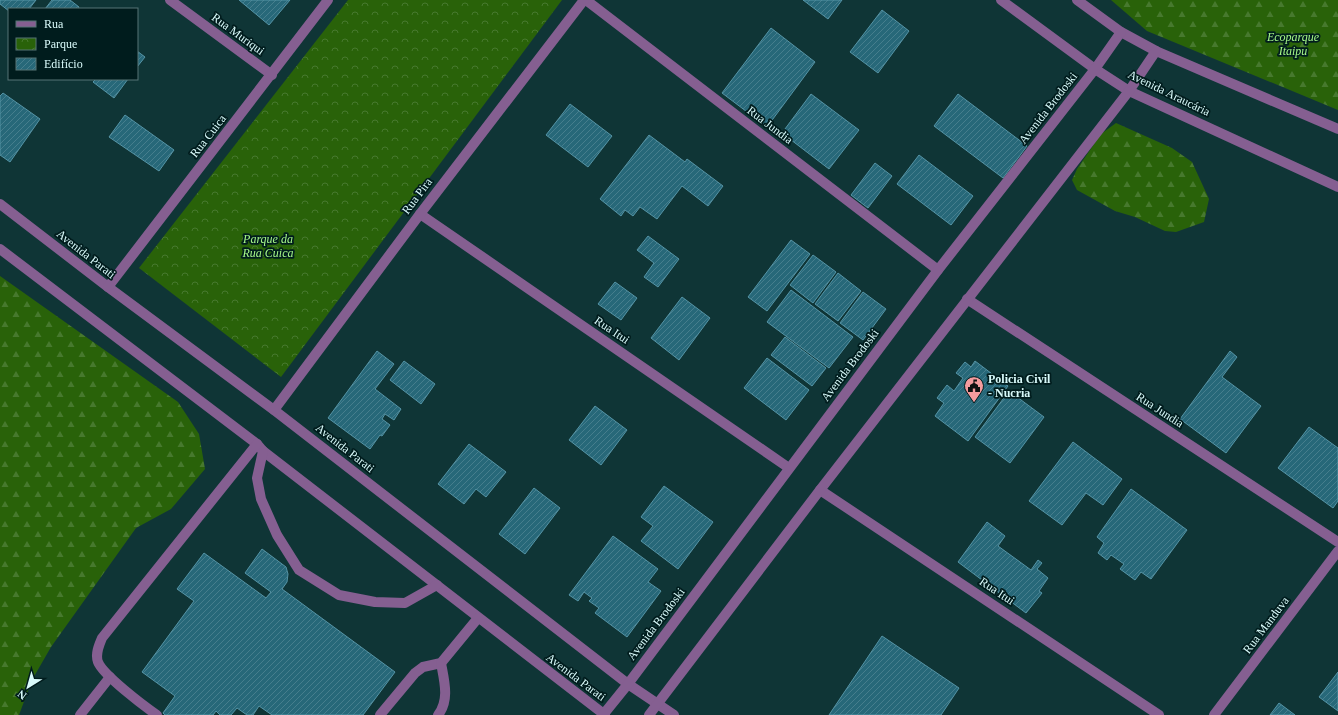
<svg xmlns="http://www.w3.org/2000/svg" width="1338" height="715" font-family="'Times New Roman',serif">
  <style>
    .forest { fill: url(#forest-firs) }
    .park { fill: url(#park-crowns) }
    .building { fill: url(#building-hatch); stroke: #5594a6 }
    .lines { fill: none; stroke-linecap: round; stroke-linejoin: round }
    .minor { stroke: #855f91; stroke-width: 10 }
    .labels { text-anchor: middle; dominant-baseline: central; stroke-width: 3.5; stroke-linejoin: round; paint-order: stroke }
    .street-label { font-size: 12px; fill: #d9fbfb; stroke: #001c1d }
    .park-label { font-size: 12px; font-style: italic; fill: #a6f788; stroke: #001c1d }
    .poi-label { font-size: 12px; font-weight: bold; fill: #d9fbfb; stroke: #001c1d; text-anchor: start }
  </style>
  <defs>
    <pattern id="forest-firs" width="22" height="20" patternUnits="userSpaceOnUse"><rect width="22" height="20" fill="#296209"/><path d="M5 1l3.5 6h-7zM16 11l3.5 6h-7z" fill="#47792e"/></pattern>
    <pattern id="park-crowns" width="20" height="18" patternUnits="userSpaceOnUse"><rect width="20" height="18" fill="#296209"/><path d="M2 6a3 3 0 1 1 6 0M12 15a3 3 0 1 1 6 0" fill="none" stroke="#47792e"/></pattern>
    <pattern id="building-hatch" width="6" height="6" patternUnits="userSpaceOnUse"><rect width="6" height="6" fill="#276879"/><path d="M-1 1l2-2M0 6l6-6M5 7l2-2" fill="none" stroke="#467e8d"/></pattern>
  </defs>
  <rect width="100%" height="100%" fill="#0f3536"/>
  <g class="forest">
    <path d="M1111 0H1338V110L1147 31Z"/>
    <path d="M1116 123 1172 148 1192 162 1209 199 1204 222 1176 232 1165 231 1135 217 1115 211 1077 190 1072 180 1077 169 1101 134Z"/>
    <path d="M0 276 178 402 199 434 205 469 171 509 136 528 51 647 32 680 19 715H0Z"/>
  </g>
  <path class="park" d="M348 0H562L281 377 139 268Z"/>
  <g class="building">
    <path d="M0 0H36L29 9H9V11L0 4Z"/>
    <path d="M52 0H70L79 7 78 9H45Z"/>
    <path d="M239 0H290L269 25Z"/>
    <path d="M803 0H842L828 19Z"/>
    <path d="M882 10 909 31 878 73 850 52Z"/>
    <path d="M771 28 815 62 767 127 722 93Z"/>
    <path d="M137 51 145 57 137 67Z"/>
    <path d="M96 79H128L114 98 93 82Z"/>
    <path d="M3 93 40 119 10 162 0 155V96Z"/>
    <path d="M811 94 859 130 829 169 782 133Z"/>
    <path d="M958 94 1027 146 1003 178 934 126Z"/>
    <path d="M570 104 612 136 588 167 546 135Z"/>
    <path d="M125 115 174 150 159 171 109 137Z"/>
    <path d="M649 135 685 162 687 159 723 186 708 206 682 186 657 219 640 207 633 216 625 210 621 216 600 199Z"/>
    <path d="M919 155 973 196 951 225 897 184Z"/>
    <path d="M875 163 892 176 868 208 851 195Z"/>
    <path d="M648 236 679 259 658 287 644 277 654 263 637 250Z"/>
    <path d="M791 240 810 254 767 311 748 297Z"/>
    <path d="M813 255 836 272 813 303 790 285Z"/>
    <path d="M838 273 861 291 838 321 815 304Z"/>
    <path d="M615 282 637 298 621 320 598 304Z"/>
    <path d="M791 290 853 337 829 368 767 322Z"/>
    <path d="M863 292 886 309 863 340 840 323Z"/>
    <path d="M682 297 710 318 679 360 651 338Z"/>
    <path d="M785 337 826 368 812 386 771 355Z"/>
    <path d="M377 351 394 364 375 389 401 409 394 420 385 414 382 419 390 425 382 436 380 435 370 449 328 418Z"/>
    <path d="M1230 351 1237 357 1222 377 1261 406 1226 453 1180 419Z"/>
    <path d="M767 358 809 390 786 420 744 388Z"/>
    <path d="M404 361 435 384 421 404 390 380Z"/>
    <path d="M975 361 1008 386 968 441 935 416 944 403 937 398 947 385 954 391 963 378 956 373 965 362 971 367Z"/>
    <path d="M1009 391 1044 417 1010 463 975 437Z"/>
    <path d="M595 406 627 430 601 465 569 440Z"/>
    <path d="M1309 427 1338 448V501L1333 508 1278 468Z"/>
    <path d="M1073 442 1122 479 1103 505 1086 493 1062 525 1029 501Z"/>
    <path d="M469 444 506 472 486 497 476 489 464 504 438 484Z"/>
    <path d="M664 486 713 522 678 569 641 541 653 526 641 517Z"/>
    <path d="M534 488 560 508 525 554 499 534Z"/>
    <path d="M1131 489 1187 530 1151 579 1141 572 1135 580 1120 569 1124 564 1111 555 1107 560 1098 553 1104 543 1097 537Z"/>
    <path d="M987 522 1005 536 998 546 1031 570 1038 560 1042 563 1037 569 1048 578 1039 591 1042 593 1026 613 958 562Z"/>
    <path d="M613 536 658 569 648 582 661 591 627 637 595 613 599 608 589 601 592 598 584 592 578 601 569 595Z"/>
    <path d="M262 549 286 567 288 574 287 582 282 589 395 672 363 715H272L259 706 253 715H247L237 708 231 715H220L216 711 213 715H165L163 713 175 696 142 672 194 601 177 589 204 553 266 598 271 592 245 573Z"/>
    <path d="M882 636 959 688 941 715H829Z"/>
    <path d="M1338 672V711L1319 697Z"/>
    <path d="M1279 703 1295 715H1270Z"/>
  </g>
  <g class="lines">
    <g class="minor">
      <path d="M170 0 272 75"/>
      <path d="M586 0 938 270"/>
      <path d="M1001 0 1095 69 1129 91 1338 187"/>
      <path d="M1077 0 1121 32 1156 51 1338 129"/>
      <path d="M0 204 108 287 274 410 628 684 674 715"/>
      <path d="M420 214 789 468"/>
      <path d="M0 249 257 444 263 451 605 715"/>
      <path d="M108 287 328 0"/>
      <path d="M967 299 1338 542"/>
      <path d="M274 410 420 214 584 0"/>
      <path d="M263 451 257 478 261 499 277 535 299 570 339 595 375 602 405 603 437 585"/>
      <path d="M820 490 1159 715"/>
      <path d="M80 715 110 677"/>
      <path d="M157 715C144 706 103 675 98 662 95 654 99 645 102 638L257 444"/>
      <path d="M380 715 415 673 423 667 441 663 478 618"/>
      <path d="M438 715C450 700 444 680 441 663"/>
      <path d="M603 715 628 684 938 270 1095 69 1121 32"/>
      <path d="M649 715 820 490 1129 91 1156 51"/>
      <path d="M1214 715 1338 551"/>
    </g>
  </g>
  <defs>
    <symbol id="civic-pin" viewBox="-11 -11 22 30"><path d="M0 17L-7.5 6A9.5 9.5 0 1 1 7.5 6Z" fill="#f59b9e" stroke="#001c1d"/><path d="M-.6-6.5H3V-4.5H.6V-3L4-1V1h2V6H-6V1h2V-1L-.6-3ZM-1.2 2.5V6h2.4V2.5Z" fill="#111"/></symbol>
  </defs>
  <g fill-rule="evenodd">
    <use href="#civic-pin" x="963" y="375" width="22" height="30"/>
  </g>
  <g class="labels">
    <g class="street-label">
      <text transform="translate(238 34) rotate(36)">Rua Muriqui</text>
      <text transform="translate(1169 93) rotate(26)">Avenida Araucária</text>
      <text transform="translate(1048 108) rotate(-52)">Avenida Brodoski</text>
      <text transform="translate(770 125) rotate(37)">Rua Jundia</text>
      <text transform="translate(208 136) rotate(-52)">Rua Cuica</text>
      <text transform="translate(417 196) rotate(-53)">Rua Pira</text>
      <text transform="translate(86 254) rotate(38)">Avenida Parati</text>
      <text transform="translate(612 330) rotate(34)">Rua Itui</text>
      <text transform="translate(850 365) rotate(-53)">Avenida Brodoski</text>
      <text transform="translate(1160 410) rotate(33)">Rua Jundia</text>
      <text transform="translate(345 448) rotate(38)">Avenida Parati</text>
      <text transform="translate(997 591) rotate(34)">Rua Itui</text>
      <text transform="translate(656 624) rotate(-53)">Avenida Brodoski</text>
      <text transform="translate(1266 625) rotate(-53)">Rua Manduva</text>
      <text transform="translate(576 677) rotate(37)">Avenida Parati</text>
    </g>
    <g class="park-label">
      <text x="1293" y="37">Ecoparque<tspan x="1293" dy="14">Itaipu</tspan></text>
      <text x="268" y="239">Parque da<tspan x="268" dy="14">Rua Cuica</tspan></text>
    </g>
    <g class="poi-label">
      <text x="988" y="379">Policia Civil<tspan x="988" dy="14">- Nucria</tspan></text>
    </g>
  </g>
  <rect x="8" y="8" width="130" height="72" fill="#001c1d" stroke="#577576"/>
  <rect x="16" y="21" width="20" height="6" fill="#855f91" stroke="#577576"/>
  <text x="44" y="28" font-size="12" fill="#d9fbfb">Rua</text>
  <rect x="16" y="38" width="20" height="12" fill="url(#park-crowns)" stroke="#577576"/>
  <text x="44" y="48" font-size="12" fill="#d9fbfb">Parque</text>
  <rect x="16" y="58" width="20" height="12" fill="url(#building-hatch)" stroke="#577576"/>
  <text x="44" y="68" font-size="12" fill="#d9fbfb">Edifício</text>
  <g transform="translate(28 687) rotate(217)" stroke="#001c1d" stroke-width="3" paint-order="stroke">
  <path d="M0-3L7 15L0 10L-7 15Z" fill="#d9fbfb"/>
  <text y="-6" font-size="11" font-weight="bold" text-anchor="middle" fill="#d9fbfb">N</text>
  </g>
</svg>
